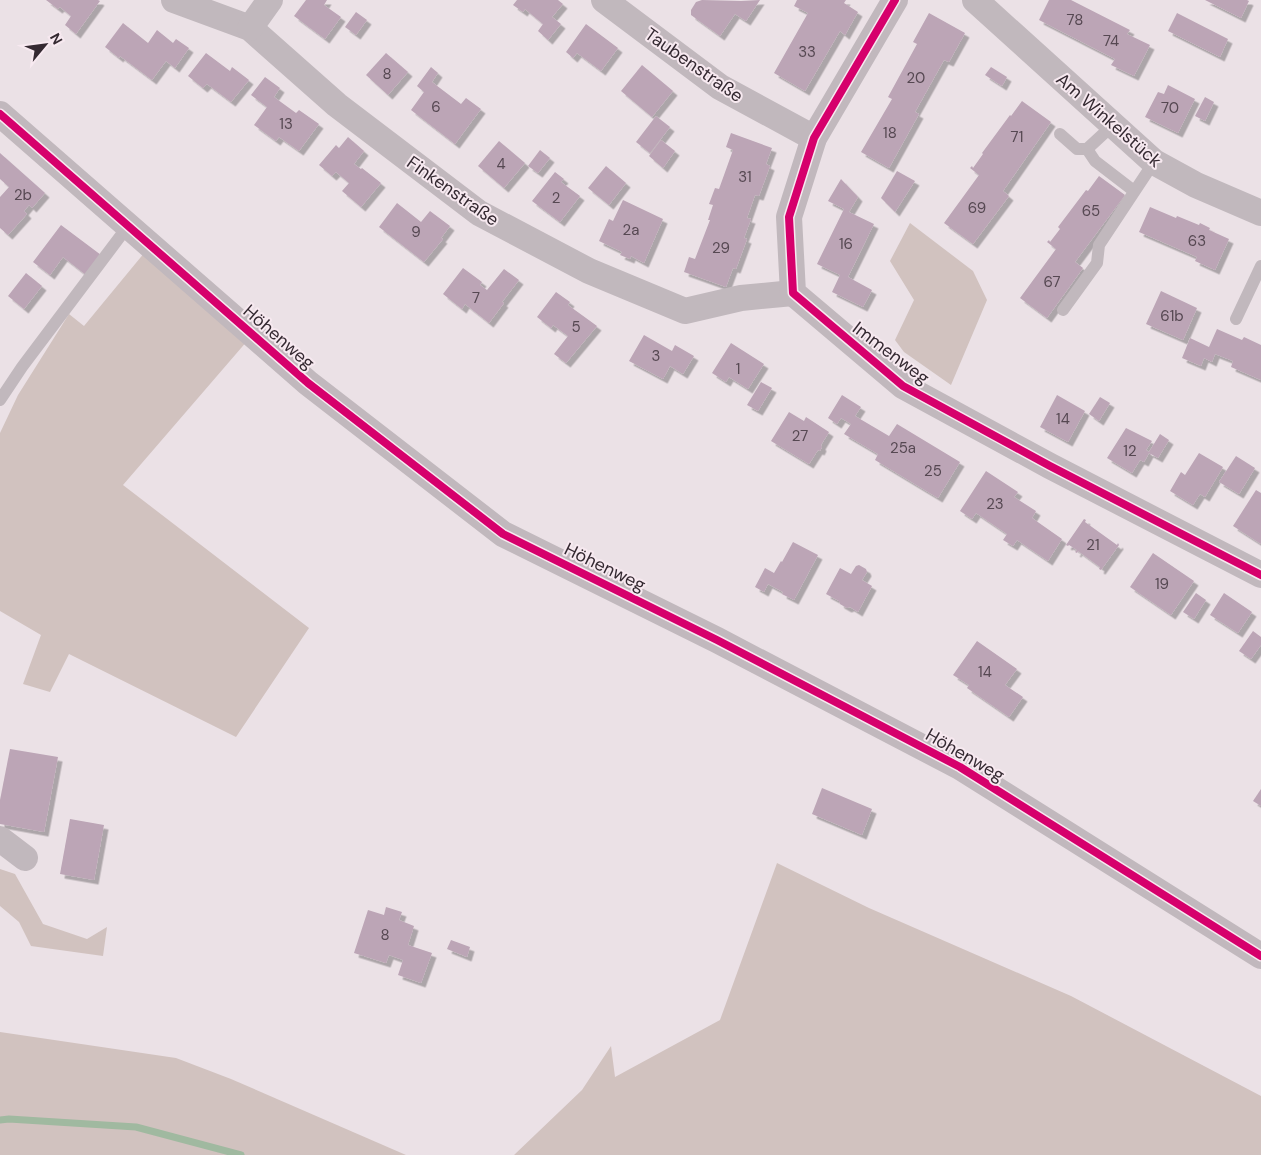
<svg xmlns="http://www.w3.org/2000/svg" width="1261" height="1155" font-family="'DM Sans',sans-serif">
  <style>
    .green { fill: #d1c2bf }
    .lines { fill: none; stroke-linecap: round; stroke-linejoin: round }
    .stream { stroke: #a0b9a0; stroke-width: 7 }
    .building { fill: #bca5b6; filter: url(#shadow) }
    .lane { stroke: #c1b8bd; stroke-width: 12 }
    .street { stroke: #c1b8bd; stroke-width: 26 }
    .cycleway-casing { stroke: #f7e9f0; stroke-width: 11 }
    .cycleway { stroke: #d6006c; stroke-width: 8 }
    .labels { text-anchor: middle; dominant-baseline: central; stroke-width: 4; stroke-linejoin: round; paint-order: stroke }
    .number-label { font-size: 15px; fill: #564852 }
    .street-label { font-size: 18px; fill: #342931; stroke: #f7e9f0 }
  </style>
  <defs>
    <filter id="shadow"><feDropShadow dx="4.5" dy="4.5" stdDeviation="0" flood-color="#0004"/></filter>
  </defs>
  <rect width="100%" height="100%" fill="#ebe1e6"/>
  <g class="green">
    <path d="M910 223 973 271 987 300 951 385 904 352 895 340 914 300 890 261Z"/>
    <path d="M145 252 248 340 123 485 309 628 236 737 69 654 50 692 23 684 41 635 0 611V433L18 395 69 314 84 326Z"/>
    <path d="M777 863 869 908 1071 996 1261 1096V1155H514L582 1090 611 1046 615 1077 720 1020Z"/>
    <path d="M0 869 15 874 43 924 87 939 107 927 103 956 31 946 19 922 0 906Z"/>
    <path d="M0 1032 176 1058 231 1079 406 1155H0Z"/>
  </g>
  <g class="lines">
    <path class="stream" d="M0 1120 9 1119 136 1127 241 1155"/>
  </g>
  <g class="building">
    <path d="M46 0H98L100 1 76 34 65 25 71 16 60 7 58 9Z"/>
    <path d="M306 0H327L324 5 341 17 325 39 294 16Z"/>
    <path d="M517 0H558L563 4 552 17 561 24 548 40 538 31 543 24 525 9 523 12 513 5Z"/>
    <path d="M702 0 741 1 760 0 746 21 735 14 720 36 691 15V10L696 2Z"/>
    <path d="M797 0H846L844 3 858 12 845 35 840 31 805 91 774 73 808 13 794 6Z"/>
    <path d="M1049 0H1071L1130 30 1127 34 1150 45 1134 76 1111 65 1115 59 1039 20Z"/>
    <path d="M1205 0H1247L1249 1 1241 18Z"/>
    <path d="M356 12 367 20 356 35 345 27Z"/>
    <path d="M929 13 965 33 949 62 944 60 915 112 919 114 889 168 861 152 892 99 888 97 917 44 913 42Z"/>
    <path d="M1177 13 1228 39 1220 57 1168 31Z"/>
    <path d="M123 23 148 43 157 30 173 43 176 39 189 48 175 68 166 61 152 80 120 56 119 58 105 47Z"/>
    <path d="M586 24 618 48 601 71 577 53 573 58 566 52Z"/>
    <path d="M206 53 230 71 232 67 249 80 231 102 207 84 203 88 188 76Z"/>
    <path d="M386 53 408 72 388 95 366 75Z"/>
    <path d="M642 65 673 91 652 117 621 91Z"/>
    <path d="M431 67 438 73 432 82 461 104 466 98 481 109 455 144 411 110 424 92 417 86Z"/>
    <path d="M991 67 1007 77 1002 86 985 75Z"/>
    <path d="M265 77 280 88 274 97 296 113 299 110 319 124 299 151 279 137 276 141 254 125 267 107 251 95Z"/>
    <path d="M1168 85 1195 99 1178 133 1145 117 1158 92 1164 94Z"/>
    <path d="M1205 97 1214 102 1205 121 1195 116Z"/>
    <path d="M1022 101 1051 122 1003 191 1009 196 973 244 944 223 979 175 970 168 972 166 973 168 983 154 982 153 1010 115 1011 116Z"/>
    <path d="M656 116 670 127 650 153 636 142Z"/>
    <path d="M731 133 772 148 766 164 770 166 759 196 755 195 747 218 751 219 744 238 747 239 736 269 733 268 726 287 684 272 689 257 695 259 710 220H708L713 205 709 204 715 188 719 189 733 150 726 147Z"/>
    <path d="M348 137 364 151 354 164 361 169 362 168 381 183 361 207 342 191 349 183 336 172 332 176 319 165 336 145 339 148Z"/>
    <path d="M661 140 675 151 663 168 649 156Z"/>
    <path d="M499 141 525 163 504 188 478 166Z"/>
    <path d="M540 150 550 158 538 173 528 166Z"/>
    <path d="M0 153 45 193 32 208 29 205 24 211 27 214 8 235 0 228V197L9 187 0 179Z"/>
    <path d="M606 166 626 183 609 205 588 188Z"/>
    <path d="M897 171 915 181 895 212 881 198Z"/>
    <path d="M555 172 564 179 561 182 580 196 560 222 532 201Z"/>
    <path d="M1099 176 1125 195 1075 262 1083 268 1047 318 1020 298 1056 249 1047 242 1049 240 1050 242 1060 229 1058 227 1086 190 1088 191Z"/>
    <path d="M841 179 858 197 849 212 874 224 848 277 872 290 863 307 832 292 840 275 817 264 844 209 828 201Z"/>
    <path d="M623 200 663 219 644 263 631 256 630 259 620 255 622 252 599 241 609 219 613 221Z"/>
    <path d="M397 203 421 222 430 211 450 226 441 238 443 239 424 262 379 227Z"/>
    <path d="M1150 207 1176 218 1177 216 1199 225 1200 223 1210 228 1209 230 1229 239 1215 270 1195 261 1197 257 1139 232Z"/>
    <path d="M61 225 101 255 86 275 63 257 50 275 33 262Z"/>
    <path d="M463 268 482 282 480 285 487 290 504 269 519 280 502 302 504 303 489 323 465 304 462 309 443 294Z"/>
    <path d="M26 273 42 286 24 309 8 296Z"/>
    <path d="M1161 291 1197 308 1183 340 1146 324Z"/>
    <path d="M556 292 570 302 568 305 597 326 566 363 554 354 568 336 553 325 551 328 537 317Z"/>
    <path d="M1217 329 1242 340 1244 337 1261 345V380L1231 367 1233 361 1215 354 1212 362 1204 358 1201 366 1182 358 1190 338 1209 347Z"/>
    <path d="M644 335 672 351 675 345 694 356 683 374 670 366 663 379 629 361Z"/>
    <path d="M731 343 764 364 748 389 729 377 726 382 712 373Z"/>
    <path d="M761 382 772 388 758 411 747 405Z"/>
    <path d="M842 395 861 407 855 416 889 436 897 424 960 462 938 498 875 460 878 454 844 434 851 424 841 418 837 424 828 418Z"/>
    <path d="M1057 395 1085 411 1068 442 1040 427Z"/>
    <path d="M1100 397 1110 403 1099 421 1089 414Z"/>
    <path d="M789 412 804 421 806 417 829 432 821 445 822 447 820 451 818 450 809 464 771 441Z"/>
    <path d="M1126 428 1152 441 1146 450 1149 452 1160 434 1169 440 1158 458 1149 453 1144 462 1140 460 1132 473 1107 458Z"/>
    <path d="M1199 453 1223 467 1205 497 1200 494 1193 505 1170 491 1181 472 1185 475Z"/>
    <path d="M1236 456 1255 468 1239 494 1219 482Z"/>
    <path d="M986 471 1018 492 1014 497 1036 511 1032 518 1062 539 1048 561 1017 540 1013 546 1003 540 1007 534 976 513 972 519 960 511Z"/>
    <path d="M1256 490 1261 493V544L1233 526Z"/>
    <path d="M1084 519 1086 520 1085 522 1117 545 1118 543 1119 545 1101 570 1099 569 1100 567 1078 551 1077 553 1075 552 1077 550 1069 545 1068 546 1066 545Z"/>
    <path d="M793 542 818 555 794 600 782 594 783 592 768 584 764 592 755 587 765 568 774 573 781 561 782 562Z"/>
    <path d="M1153 553 1194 581 1171 615 1130 587Z"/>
    <path d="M859 565 866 569 867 572 862 580 872 586 858 612 850 607 847 608 840 604 839 601 826 594 840 568 851 574 856 566Z"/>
    <path d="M1196 593 1206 600 1194 619 1183 612Z"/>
    <path d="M1224 593 1252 612 1238 633 1210 615Z"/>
    <path d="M1253 631 1261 637V645L1251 659 1239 651Z"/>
    <path d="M977 641 1017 669 1005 685 1023 697 1009 717 967 688 969 685 953 675Z"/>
    <path d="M10 749 58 757 44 832 0 824V800Z"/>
    <path d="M822 788 872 809 862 835 812 814Z"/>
    <path d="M1261 789V806L1253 801Z"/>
    <path d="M70 819 104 825 94 880 60 874Z"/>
    <path d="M386 907 402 912 399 920 414 926 408 945 432 953 421 983 398 975 403 960 389 955 386 963 354 953 368 910 384 915Z"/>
    <path d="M451 940 470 947 467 957 447 949Z"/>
  </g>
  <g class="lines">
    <g class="lane">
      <path d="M1060 134 1077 149H1087L1113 125"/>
      <path d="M1087 149 1095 161 1134 191"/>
      <path d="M1063 310 1097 263 1099 245 1154 162"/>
      <path d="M1236 319 1261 266"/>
      <path d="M0 400 22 367 128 226"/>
    </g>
    <g class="street">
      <path d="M174 0 250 28 337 105 479 213 589 271 685 311 741 298 793 293"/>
      <path d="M604 0 720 87 814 138"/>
      <path d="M895 0 814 138 789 217 793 293 903 386 1050 466 1261 575"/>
      <path d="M975 0 1154 162 1196 185 1261 213"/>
      <path d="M250 28 270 0"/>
      <path d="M0 114 308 383 503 534 717 640 960 767 1261 956"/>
      <path d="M0 839 25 858"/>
    </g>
    <defs>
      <g id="cycleway">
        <path d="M895 0 814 138 789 217 793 293 903 386 1050 466 1261 575"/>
        <path d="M0 114 308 383 503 534 717 640 960 767 1261 956"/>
      </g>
    </defs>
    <use href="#cycleway" class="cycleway-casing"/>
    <use href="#cycleway" class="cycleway"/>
  </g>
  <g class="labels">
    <g class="number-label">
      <text x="1075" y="20">78</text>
      <text x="1111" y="41">74</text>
      <text x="807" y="52">33</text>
      <text x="387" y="74">8</text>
      <text x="916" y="78">20</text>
      <text x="436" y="107">6</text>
      <text x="1170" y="108">70</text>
      <text x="286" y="124">13</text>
      <text x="890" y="133">18</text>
      <text x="1017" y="137">71</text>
      <text x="501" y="164">4</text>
      <text x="745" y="177">31</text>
      <text x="23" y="195">2b</text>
      <text x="556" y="198">2</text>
      <text x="977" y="208">69</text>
      <text x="1091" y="211">65</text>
      <text x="631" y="230">2a</text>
      <text x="416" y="232">9</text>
      <text x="1197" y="241">63</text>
      <text x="846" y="244">16</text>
      <text x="721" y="248">29</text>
      <text x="1052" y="282">67</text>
      <text x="476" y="298">7</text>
      <text x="1172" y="316">61b</text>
      <text x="576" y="327">5</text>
      <text x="656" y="356">3</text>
      <text x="738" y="369">1</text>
      <text x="1063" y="419">14</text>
      <text x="800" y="436">27</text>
      <text x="903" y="448">25a</text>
      <text x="1130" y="451">12</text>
      <text x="933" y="471">25</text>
      <text x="995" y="504">23</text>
      <text x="1093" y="545">21</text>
      <text x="1162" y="584">19</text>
      <text x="985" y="672">14</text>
      <text x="385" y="935">8</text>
    </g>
    <g class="street-label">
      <text transform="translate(694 65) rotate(35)">Taubenstraße</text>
      <text transform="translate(1109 120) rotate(41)">Am Winkelstück</text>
      <text transform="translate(453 191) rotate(35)">Finkenstraße</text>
      <text transform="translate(279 337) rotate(41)">Höhenweg</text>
      <text transform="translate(891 353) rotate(37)">Immenweg</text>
      <text transform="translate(605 567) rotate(26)">Höhenweg</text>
      <text transform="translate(965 755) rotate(30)">Höhenweg</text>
    </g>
  </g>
  <g transform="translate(45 45) rotate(61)" stroke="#f7e9f0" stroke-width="4" paint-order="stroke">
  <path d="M0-4L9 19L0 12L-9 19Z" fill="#342931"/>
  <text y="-8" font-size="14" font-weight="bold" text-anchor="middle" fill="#342931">N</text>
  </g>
</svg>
